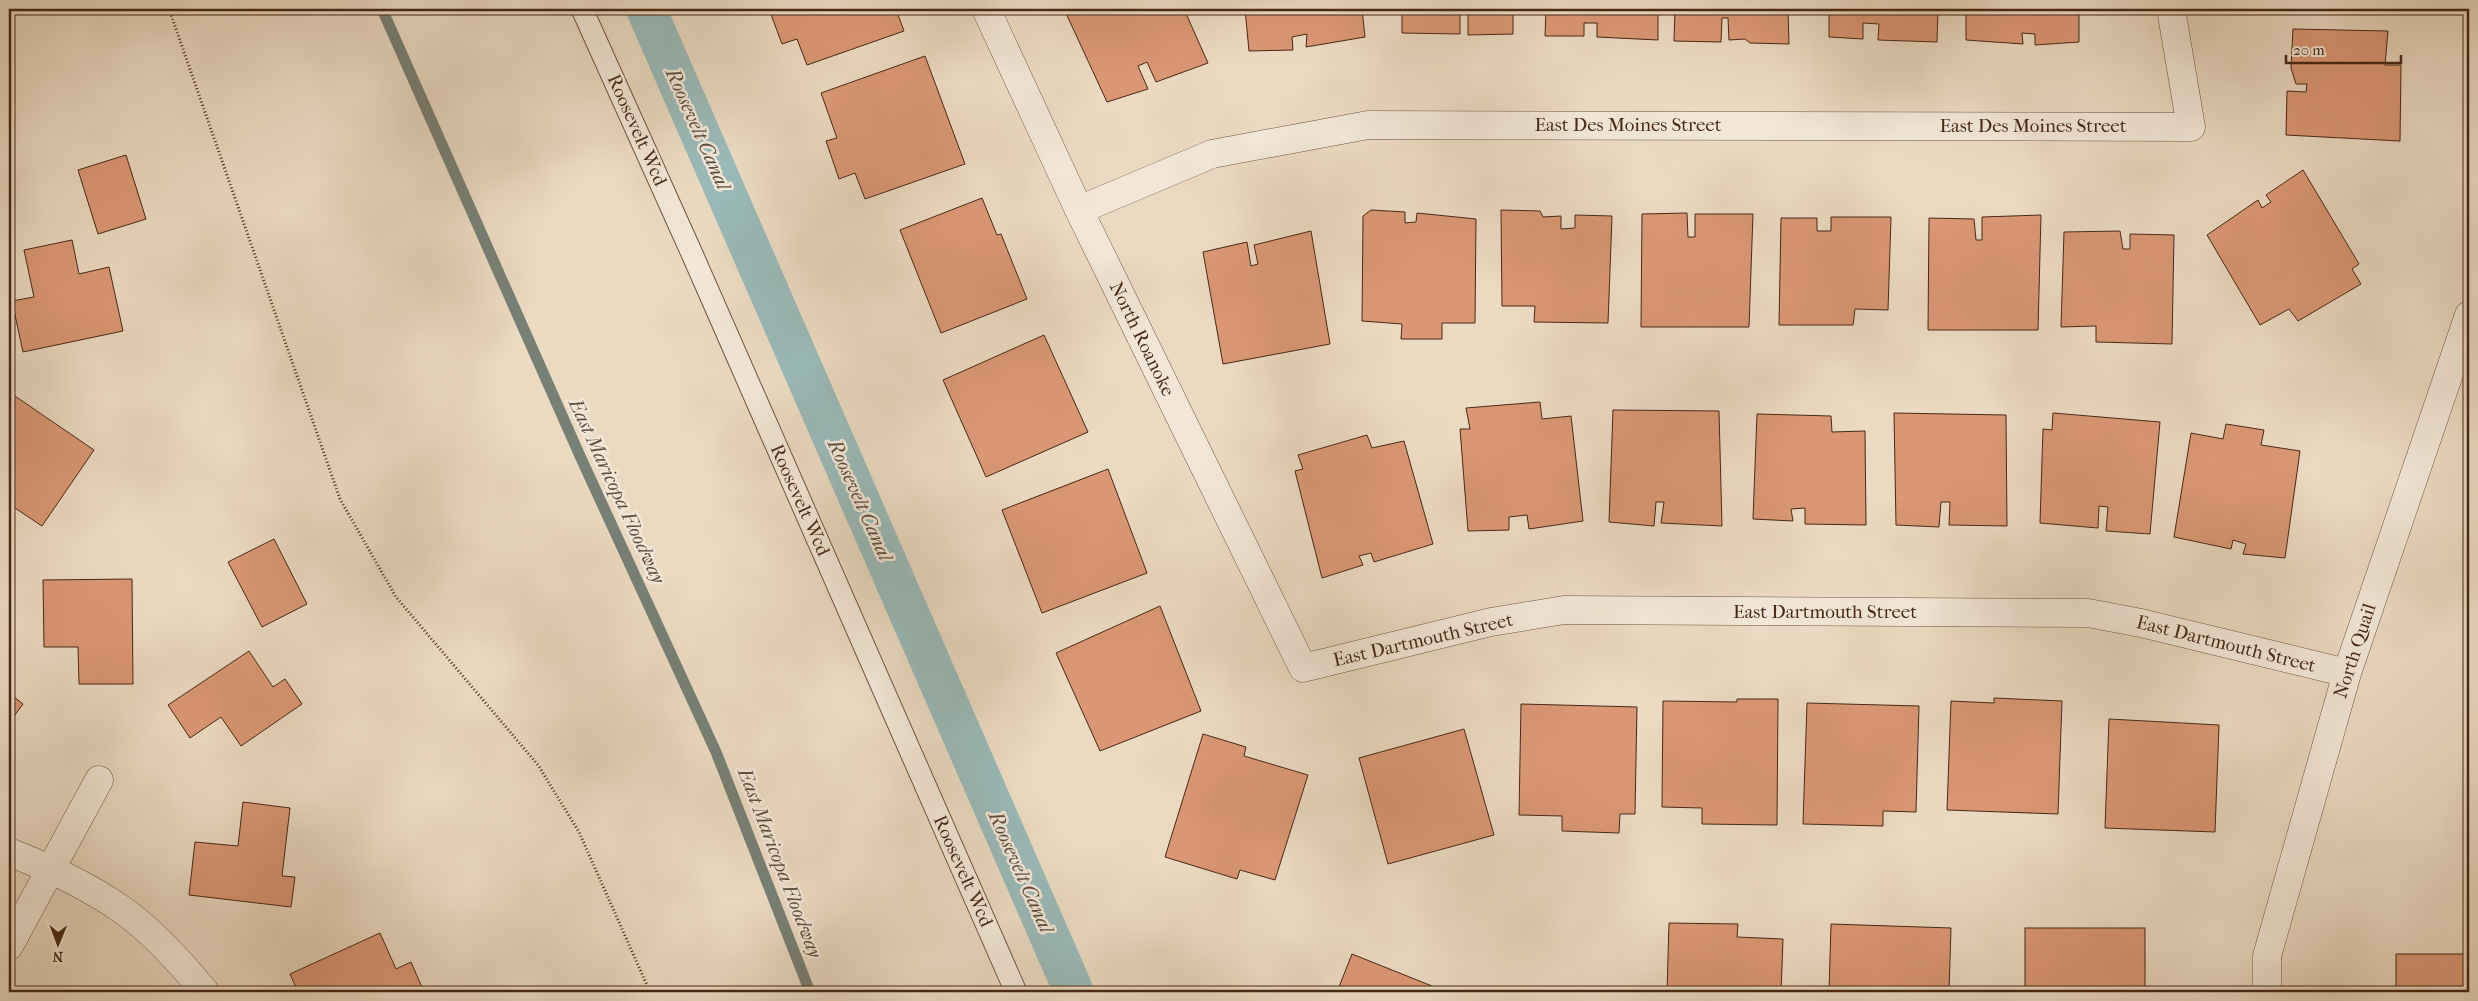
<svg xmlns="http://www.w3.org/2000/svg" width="2478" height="1001" font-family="'IM FELL French Canon',serif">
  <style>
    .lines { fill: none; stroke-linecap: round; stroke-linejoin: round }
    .stream { stroke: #788076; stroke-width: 11 }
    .canal { stroke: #99bab8; stroke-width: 40 }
    .building { fill: #db9775; stroke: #462814 }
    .lane-casing { stroke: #6f5440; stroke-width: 23 }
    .street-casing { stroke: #6f5440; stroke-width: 29 }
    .path { stroke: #462814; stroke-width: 3; stroke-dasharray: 1 2.5; stroke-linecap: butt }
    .lane { stroke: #f2e7d7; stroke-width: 21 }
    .street { stroke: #f2e7d7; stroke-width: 28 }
    .labels { text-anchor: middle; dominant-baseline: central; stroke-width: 5; stroke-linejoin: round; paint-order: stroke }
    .street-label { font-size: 19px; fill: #462814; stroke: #f2e7d7 }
    .water-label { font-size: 20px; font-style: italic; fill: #5b4c3d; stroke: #f2e7d7 }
  </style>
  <rect width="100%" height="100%" fill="#ebdac2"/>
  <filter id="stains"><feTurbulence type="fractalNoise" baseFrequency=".004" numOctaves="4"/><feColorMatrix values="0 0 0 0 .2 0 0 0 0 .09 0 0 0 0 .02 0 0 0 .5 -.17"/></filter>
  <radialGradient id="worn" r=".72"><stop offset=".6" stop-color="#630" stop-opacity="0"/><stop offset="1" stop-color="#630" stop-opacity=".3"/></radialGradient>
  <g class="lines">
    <path class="stream" d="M382 9 580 456 716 752 810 992"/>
    <path class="canal" d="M646 9 1074 992"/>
  </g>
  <g class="building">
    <path d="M769 9H896L904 31 807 65 797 39 782 44Z"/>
    <path d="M1064 9H1184L1208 63 1156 82 1147 62 1138 66 1148 89 1107 102Z"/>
    <path d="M1245 9H1362L1365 37 1306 47 1307 34 1292 37 1293 50 1249 51Z"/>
    <path d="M1402 9H1513V34L1468 35V12L1460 11V34L1402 33Z"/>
    <path d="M1546 9H1658V40L1597 37V23H1584V36H1545Z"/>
    <path d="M1675 9H1788L1789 44 1750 43 1745 39 1729 40 1728 18H1722L1721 42 1674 41Z"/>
    <path d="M1829 9H1938L1937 42 1878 40 1879 24 1863 23V39L1829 37Z"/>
    <path d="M1966 9H2079V42L2035 45V34L2022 33 2023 44 1966 40Z"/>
    <path d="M2293 29 2388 31 2385 65H2401L2400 141 2286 135 2287 91 2306 92 2307 84H2296L2291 68Z"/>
    <path d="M925 56 965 164 865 199 855 173 839 179 826 141 837 138 821 93Z"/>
    <path d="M126 155 146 219 98 234 78 170Z"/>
    <path d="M2303 170 2359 264 2352 269 2361 284 2298 321 2289 309 2260 325 2207 235 2258 200 2262 208 2271 202 2266 195Z"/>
    <path d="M982 198 997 235 1001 234 1027 299 941 333 900 230Z"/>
    <path d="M1371 210 1405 212V223L1416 222 1417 213 1476 219 1475 323H1442V339H1401L1402 324 1362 321 1363 216Z"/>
    <path d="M1501 210 1540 211 1543 217 1561 216V229L1575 228V215L1612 216 1608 323 1534 322 1535 306H1502Z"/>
    <path d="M1687 213 1688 237H1695V214H1753L1749 327H1641L1642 214Z"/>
    <path d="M2041 215 2038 330H1928L1929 218 1974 219 1976 240H1982V217Z"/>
    <path d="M1831 217H1891L1888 310 1855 309 1853 325H1779L1781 218H1817V231H1831Z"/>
    <path d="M1311 231 1330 344 1223 364 1203 252 1247 242 1251 266 1258 264 1254 245Z"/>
    <path d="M2120 231 2123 249H2130V234L2174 235 2172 344 2096 342V326L2061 327 2064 232Z"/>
    <path d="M72 240 79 274 109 267 123 331 23 352 12 301 34 297 24 250Z"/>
    <path d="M1044 335 1088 432 986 477 943 380Z"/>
    <path d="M9 392 94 450 42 526 9 504Z"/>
    <path d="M1540 402 1542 419 1571 416 1583 521 1529 529 1527 515 1509 517V530L1468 531 1460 429H1470L1466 408Z"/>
    <path d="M1613 410 1719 411 1722 526 1661 523 1664 502H1656L1654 526 1609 522Z"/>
    <path d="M1894 413 2006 415 2007 526 1949 525 1950 502H1941L1939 527 1896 525Z"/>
    <path d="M2053 413 2160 422 2150 534 2106 531 2108 507 2099 506 2098 528 2040 523 2043 429 2052 430Z"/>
    <path d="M1757 414 1831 416 1832 432 1865 431 1866 525 1805 524V508L1791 509 1793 521 1753 519Z"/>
    <path d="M2226 424 2264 430 2261 445 2300 451 2285 558 2243 554 2246 544 2233 540 2231 549 2174 537 2191 433 2223 439Z"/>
    <path d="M1367 435 1372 448 1404 441 1433 544 1374 562 1371 553 1359 556 1363 565 1322 578 1295 471 1303 469 1298 455Z"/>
    <path d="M1108 469 1147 573 1042 613 1002 510Z"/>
    <path d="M274 539 307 604 262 627 228 562Z"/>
    <path d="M132 579 133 684H79L78 647H44L43 580Z"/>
    <path d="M1160 606 1201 711 1100 751 1056 653Z"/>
    <path d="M249 651 273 687 285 679 302 704 241 746 221 717 190 738 168 705Z"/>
    <path d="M9 693 23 704 9 723Z"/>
    <path d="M1994 698 2062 701 2058 814 1947 810 1951 701 1994 703Z"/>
    <path d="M1737 699H1778L1777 825 1702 824V808L1662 807 1663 701 1737 702Z"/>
    <path d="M1807 703 1919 706 1916 812 1883 811V826L1803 824Z"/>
    <path d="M1521 704 1637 707 1635 814H1620L1619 833 1562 831V816L1519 815Z"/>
    <path d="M2109 719 2219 725 2215 832 2105 828Z"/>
    <path d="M1464 729 1494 835 1388 864 1359 758Z"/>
    <path d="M1203 734 1246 747 1244 756 1308 775 1275 880 1240 870 1237 879 1165 857Z"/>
    <path d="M243 802 290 808 282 876 295 877 291 907 189 895 195 842 238 846Z"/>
    <path d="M1669 923 1738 924 1737 937 1783 939 1781 992H1667Z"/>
    <path d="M1831 924 1951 928 1949 992H1829Z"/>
    <rect x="2025" y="928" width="120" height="64"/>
    <path d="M380 933 396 969 411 962 424 992H298L290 974Z"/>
    <path d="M1352 954 1447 992H1337Z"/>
    <path d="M2396 954H2466L2469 992H2396Z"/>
  </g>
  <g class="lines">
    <defs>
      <path id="lane" d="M582 9 693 256 1016 992"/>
      <g id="street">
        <path d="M986 9 1079 210 1303 668 1491 622 1564 610 2088 613 2141 623 2347 673"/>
        <path d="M1079 210 1212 154 1368 125 2191 127 2171 9"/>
        <path d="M9 852C47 867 87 885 121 909 151 930 182 964 205 992"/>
        <path d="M9 946 99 780"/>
        <path d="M2267 992V956L2347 673 2469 315"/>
      </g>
    </defs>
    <use href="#lane" class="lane-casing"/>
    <use href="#street" class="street-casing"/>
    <path class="path" d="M169 9 340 499 396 597 538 765 579 832 650 992"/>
    <use href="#lane" class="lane"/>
    <use href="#street" class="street"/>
  </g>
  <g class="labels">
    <g class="street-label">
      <text x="1628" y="125">East Des Moines Street</text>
      <text x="2033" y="126">East Des Moines Street</text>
      <text transform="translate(637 130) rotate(66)">Roosevelt Wcd</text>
      <text transform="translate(1142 339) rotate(64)">North Roanoke</text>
      <text transform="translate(800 500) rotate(66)">Roosevelt Wcd</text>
      <text x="1825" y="612">East Dartmouth Street</text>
      <text transform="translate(1423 640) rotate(-13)">East Dartmouth Street</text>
      <text transform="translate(2226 644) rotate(14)">East Dartmouth Street</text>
      <text transform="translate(2355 651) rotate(-72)">North Quail</text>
      <text transform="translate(963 871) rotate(66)">Roosevelt Wcd</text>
    </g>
    <g class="water-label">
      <text transform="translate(698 129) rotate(66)">Roosevelt Canal</text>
      <text transform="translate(617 491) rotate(65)">East Maricopa Floodway</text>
      <text transform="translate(860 500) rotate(66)">Roosevelt Canal</text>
      <text transform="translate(780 863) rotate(69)">East Maricopa Floodway</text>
      <text transform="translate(1021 872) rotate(66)">Roosevelt Canal</text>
    </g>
  </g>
  <rect width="2478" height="1001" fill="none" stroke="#ebdac2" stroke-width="30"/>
  <rect x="10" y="10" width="2458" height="981" fill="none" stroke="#462814" stroke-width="2.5"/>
  <rect x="15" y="15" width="2448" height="971" fill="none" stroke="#462814"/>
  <g transform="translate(58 944) rotate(181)" stroke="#f2e7d7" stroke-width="4" paint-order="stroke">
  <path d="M0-4L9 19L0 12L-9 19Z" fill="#462814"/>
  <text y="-8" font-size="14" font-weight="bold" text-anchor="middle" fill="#462814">N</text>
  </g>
  <path d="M2286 55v8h115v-8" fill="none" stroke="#462814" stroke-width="2.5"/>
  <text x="2293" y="55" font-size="15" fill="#462814" stroke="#f2e7d7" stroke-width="4" paint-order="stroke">20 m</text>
  <rect width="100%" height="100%" filter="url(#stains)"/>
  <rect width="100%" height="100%" fill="url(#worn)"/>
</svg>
